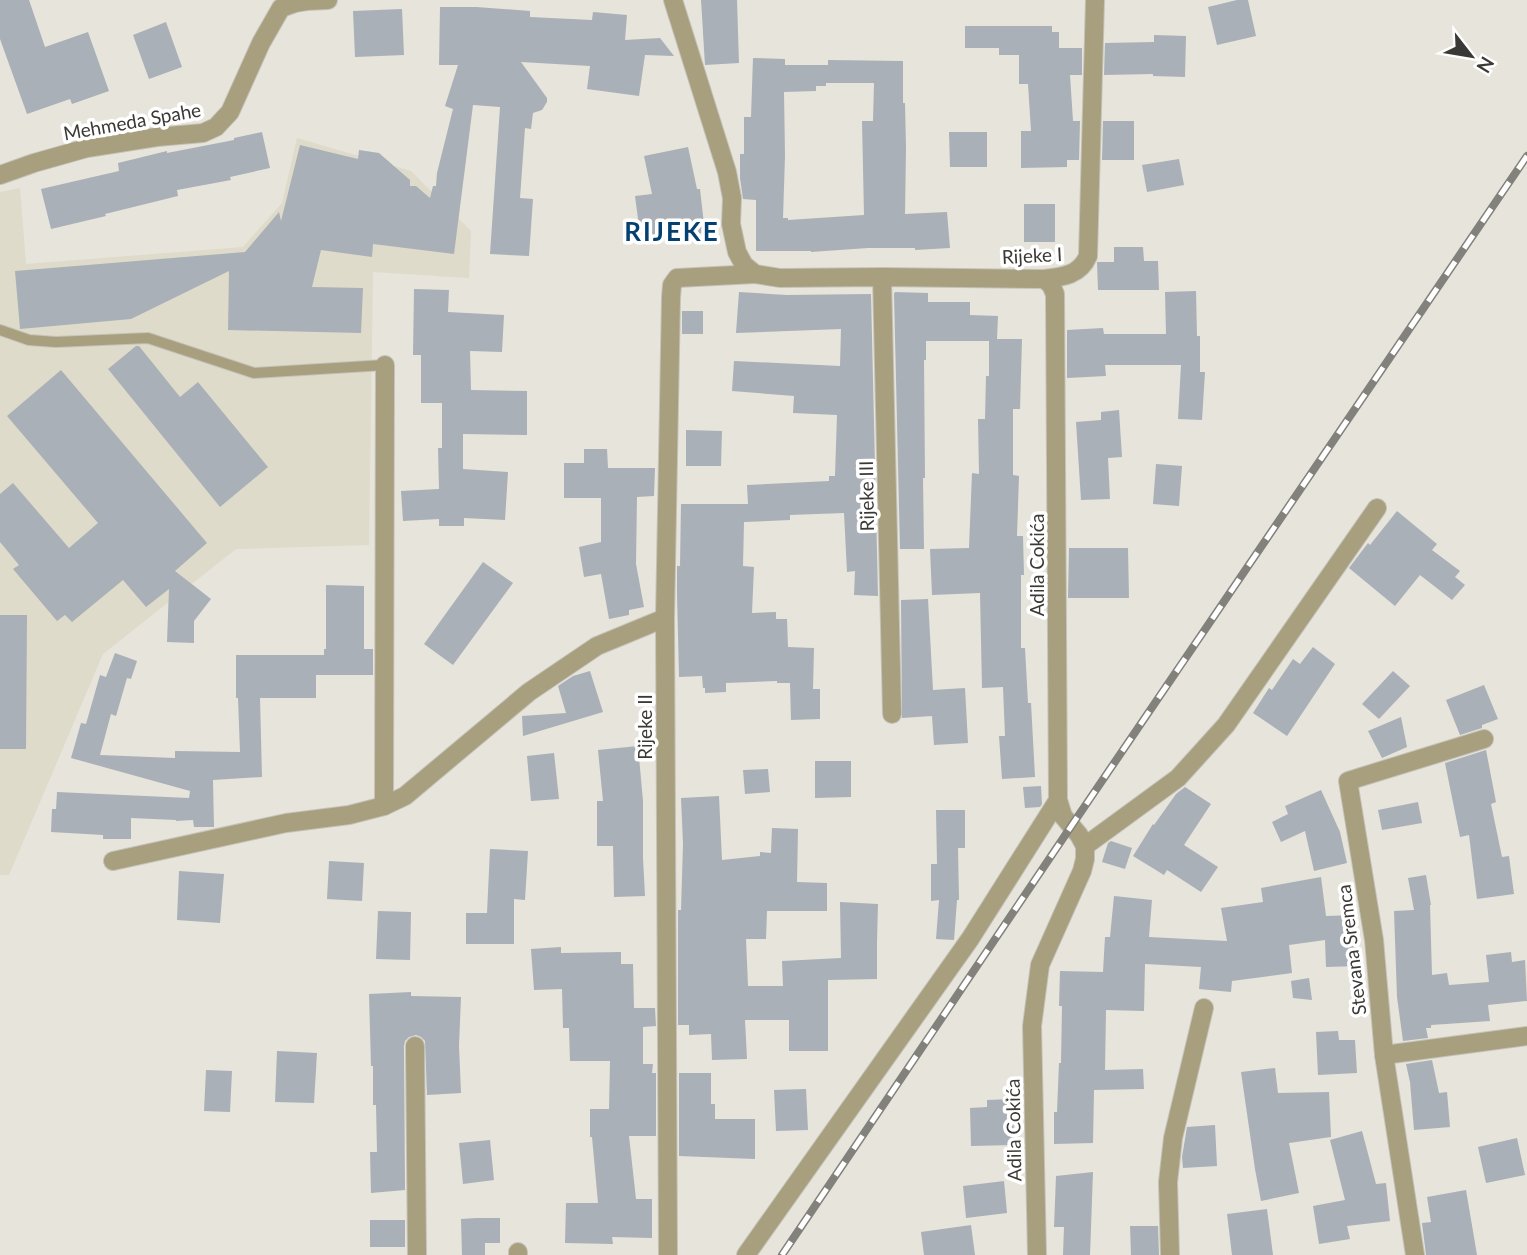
<svg xmlns="http://www.w3.org/2000/svg" width="1527" height="1255" font-family="Lato,sans-serif">
  <style>
    .built { fill: #dfdbca }
    .building { fill: #a9b0b7; fill-rule: evenodd }
    .lines { fill: none; stroke-linecap: round; stroke-linejoin: round }
    .service-casing { stroke: #c4c2ba; stroke-width: 12 }
    .minor-casing { stroke: #c4c2ba; stroke-width: 20 }
    .tertiary-casing { stroke: #c4c2ba; stroke-width: 20 }
    .service { stroke: #a79f7d; stroke-width: 10 }
    .minor { stroke: #a79f7d; stroke-width: 18 }
    .tertiary { stroke: #a79f7d; stroke-width: 18 }
    .rail-casing { stroke: #83817b; stroke-width: 8 }
    .rail { stroke: #fff; stroke-width: 5; stroke-dasharray: 16; stroke-linecap: butt }
    .labels { text-anchor: middle; dominant-baseline: central; stroke-width: 7; stroke-linejoin: round; paint-order: stroke }
    .street-label { font-size: 19px; fill: #3a3935; stroke: #fff }
    .district-label { font-size: 26px; font-weight: bold; letter-spacing: 2px; fill: #044171; stroke: #fff }
  </style>
  <rect width="100%" height="100%" fill="#e6e4db"/>
  <path class="built" d="M297 138 411 171 471 231 469 278 373 272 369 545 236 549 103 654 9 875H0V192L20 188 26 264 243 247 282 203Z"/>
  <g class="building">
    <path d="M0 0H29L45 47 88 32 109 91 72 104 70 99 27 114 0 39Z"/>
    <path d="M701 0H737L739 63 705 65Z"/>
    <path d="M1237 0H1248L1256 36 1217 45 1208 7Z"/>
    <path d="M440 7H476L530 11V17L592 20 593 12 627 15 625 40 660 38 674 56 645 55 639 96 587 89 590 66 521 62 547 98V102L542 110 533 113 531 129 525 128 520 198 533 199 529 256 490 254 500 107 473 105 454 254 373 244 372 257 321 250 312 287 363 288 361 333 228 330 229 271 131 319 20 329 15 271 245 252 279 212 281 221 300 145 358 159 359 150 379 153 410 180V186H416L430 198 433 186H436L437 173 453 109 445 106 458 65H439Z"/>
    <path d="M402 9 404 55 355 57 353 11Z"/>
    <path d="M166 22 182 67 149 79 133 35Z"/>
    <path d="M965 26H1052V32H1059V48H1082V75H1070L1073 121H1080L1079 160H1067V167L1021 168V131H1031L1028 84H1019V55H999V48H965Z"/>
    <path d="M1154 35 1186 36 1185 77 1153 76V74L1104 75 1105 43 1154 42Z"/>
    <path d="M753 58 785 59V65H828V60L903 61V103H905L906 148 905 214 947 212 950 248 915 250V248H868L811 252V251H756V200L743 199 740 178V154H744V117H751ZM826 83H874L873 121H862L864 215 788 220V218H783L785 156 784 92 816 91V86H826Z"/>
    <path d="M1103 121H1134V160H1102Z"/>
    <path d="M262 132 270 168 230 177 231 180 177 190 178 196 105 214 106 216 51 229 41 189 119 171 118 163 167 151V153L234 140V138Z"/>
    <path d="M949 132H987V167H950Z"/>
    <path d="M688 147 697 189H700L705 233 647 238 645 225 639 226 635 196 652 194 644 156Z"/>
    <path d="M1179 159 1184 185 1147 192 1142 165Z"/>
    <rect x="1024" y="204" width="31" height="38"/>
    <path d="M1114 247H1143L1144 261H1158L1159 290H1098L1097 262H1114Z"/>
    <path d="M414 289 449 290 448 312 504 315 502 352 470 351 471 390 527 391V435L463 434V469L508 472 505 520 464 518V526H439V519L403 521 401 491 439 489 438 448H442V403H421V355H413Z"/>
    <path d="M1196 291 1197 336H1200V372H1205L1202 420 1178 419 1181 365H1105L1106 376 1067 378V330L1103 328 1104 334H1166L1165 292Z"/>
    <path d="M739 292 787 295 871 294 878 596 854 595 855 571 847 572 844 513 790 515V520L744 522 743 566 754 567 752 613 776 612V619H787L788 647 814 648 813 689H820V719L791 720 790 683H777V681L726 683V692L705 693V688H703L702 676 679 677 677 594V566H680L681 504H748L747 485 829 481V476H835L837 415 793 413 794 396 732 391 734 361 840 366 841 329 736 333Z"/>
    <path d="M895 292 928 293V302H970V315L998 316 997 339H1022L1020 409H1013V475L1019 476 1017 536H1023L1024 575H1021V648H1025L1028 703H1031L1035 777 1002 779 999 736H1005L1003 687 982 688 980 593 932 595 930 549 969 548 972 473 979 474 978 419H985L986 376H989V341H926V360H924L925 478H923L924 549H900L894 294Z"/>
    <rect x="682" y="311" width="21" height="23"/>
    <path d="M136 346H139L180 397 198 382 268 467 220 507 108 369Z"/>
    <path d="M61 370 207 543 175 571 211 599 194 621V643L167 642 169 589 146 607 123 580 72 622 65 615 57 621 13 569 19 565 0 542V494L13 483 69 548 98 523 7 416Z"/>
    <path d="M1119 410 1122 457 1108 458 1110 499 1081 500 1076 422 1101 420V412Z"/>
    <path d="M686 430 722 431 721 466H686Z"/>
    <path d="M584 449H607L608 468H655L654 496 637 497 636 564 644 607 629 610V615L609 619 601 574 584 577 579 547 601 542V498H564V463H584Z"/>
    <path d="M1156 464 1182 466 1179 506 1153 504Z"/>
    <path d="M1397 511 1437 544 1432 550 1460 571 1455 577 1465 585 1452 600 1420 575 1395 606 1349 568 1368 543 1370 545Z"/>
    <path d="M1069 548H1128L1129 598H1068Z"/>
    <path d="M483 562 513 583 453 665 424 644Z"/>
    <path d="M326 585 364 586V649H373V675H316V698H260L262 777 213 780 214 827H194L193 820 176 821V820L131 818V839H103V835L51 832 52 809H56L57 792 189 798 190 791 71 758 81 723 86 724 100 675 106 677 115 653 137 661 131 679 127 678 116 716 111 714 100 755 175 758V751L240 752 238 698H236V655H324V649H326Z"/>
    <path d="M928 599 933 690 965 688 968 743 934 745 932 716 902 718 901 600Z"/>
    <path d="M0 615H27L26 749H0Z"/>
    <path d="M1313 647 1335 664 1287 736 1253 713 1269 688 1272 690 1293 659 1300 664Z"/>
    <path d="M590 671 603 712 523 736 522 716 566 713 558 686 573 676Z"/>
    <path d="M1393 671 1410 686 1379 719 1362 704Z"/>
    <path d="M1484 685 1498 719 1482 725V728L1460 735 1446 700Z"/>
    <path d="M1401 717 1407 747 1382 758 1368 731Z"/>
    <path d="M638 746 643 801V858L645 896 614 897 613 846H597V801H603L598 750Z"/>
    <path d="M1486 750 1496 802 1491 804 1502 857 1509 856 1514 894 1477 899 1469 835 1460 837 1445 763Z"/>
    <path d="M554 753 559 799 531 801 527 756Z"/>
    <path d="M815 761H851V797L815 798Z"/>
    <path d="M768 769 770 792 745 794 743 770Z"/>
    <path d="M1041 786 1042 804 1040 807 1025 808 1023 787Z"/>
    <path d="M1185 787 1211 804 1184 845 1218 867 1201 892 1167 870 1164 875 1133 856 1153 824 1154 825 1176 794Z"/>
    <path d="M1321 790 1340 832 1347 863 1314 871 1305 831 1281 842 1272 822 1288 814 1285 806Z"/>
    <path d="M719 796 722 860 760 856V852L771 853 772 828 798 829 797 882 827 883V911H767L766 939H746L748 986H783L782 961 841 958 840 902 878 904 877 941V979L828 980V1051H789V1020H745L747 1059 712 1060 711 1034 689 1035V1025H678V910H681L683 844 681 798Z"/>
    <path d="M1418 802 1422 823 1382 830 1378 810Z"/>
    <path d="M936 810H965V848H958L959 900H957L954 940 936 939 939 900 931 901V864H937Z"/>
    <path d="M1111 841 1132 848 1125 869 1102 862 1108 843Z"/>
    <path d="M490 849 528 851 525 900 514 899V944H466V913H487Z"/>
    <path d="M329 861 364 863 362 901 327 899Z"/>
    <path d="M179 871 224 874 220 923 177 920Z"/>
    <path d="M1426 875 1431 905H1430L1432 975 1447 973 1449 985 1489 982 1486 955 1511 952 1512 962 1525 960 1527 1001 1488 1005 1490 1021 1431 1025V1028H1426L1428 1038 1403 1041 1397 997 1394 911 1414 910 1408 878Z"/>
    <path d="M1321 877 1326 916 1357 915 1358 966 1326 967 1325 940 1289 945 1292 973 1232 981 1231 992 1199 989 1201 967 1145 964 1144 1011 1106 1010 1105 1070 1143 1069 1144 1089 1094 1090 1093 1143 1054 1144V1112H1057L1059 1063H1061L1062 1006H1059L1060 971 1103 972 1105 937H1110L1114 896 1152 900 1149 937 1227 941 1221 908 1263 902 1261 888Z"/>
    <path d="M378 911 411 912 410 960 376 959Z"/>
    <path d="M561 947V953L621 952V964H633L634 1008H655L656 1026 643 1027V1064H653L652 1073H656V1136H629L636 1199H652V1238L612 1237 613 1244 565 1243 566 1203H598L592 1137H590V1109H609L610 1061H570L569 1028H563L562 989 534 990 531 949Z"/>
    <path d="M1309 978 1312 1000 1293 998 1291 981Z"/>
    <path d="M411 992V996L461 997 459 1046 461 1093 427 1095 425 1041 421 1037 416 1035 409 1037 405 1041 404 1046 405 1190 371 1193 370 1152H377L376 1105H373V1066H371L369 994Z"/>
    <path d="M1338 1031 1339 1040H1355L1357 1073 1318 1075 1316 1032Z"/>
    <path d="M277 1051 317 1053 314 1103 275 1102Z"/>
    <path d="M1432 1060 1439 1093 1447 1092 1450 1127 1414 1130 1410 1082 1406 1064Z"/>
    <path d="M1275 1068 1278 1093 1329 1092 1331 1137 1289 1143 1299 1193 1261 1201 1255 1169 1241 1072Z"/>
    <path d="M206 1070 232 1071 230 1112 204 1111Z"/>
    <path d="M679 1073H711V1104H715V1119H755V1159L679 1156Z"/>
    <path d="M806 1089 808 1130 776 1131 774 1090Z"/>
    <path d="M1013 1099 1014 1145 971 1146 970 1108 987 1107V1100Z"/>
    <path d="M1215 1125 1217 1166 1183 1168 1182 1157 1187 1127Z"/>
    <path d="M1362 1131 1376 1184 1386 1183 1390 1221 1347 1226 1350 1239 1319 1244 1313 1206 1345 1200 1330 1140Z"/>
    <path d="M1517 1138 1525 1175 1486 1183 1478 1147Z"/>
    <path d="M490 1140 494 1180 463 1184 459 1143Z"/>
    <path d="M1093 1172 1090 1255H1063L1064 1227H1054L1056 1176Z"/>
    <path d="M1004 1181 1007 1213 966 1218 963 1186Z"/>
    <path d="M1466 1190 1477 1255H1426L1422 1223 1431 1222 1427 1197Z"/>
    <path d="M1267 1209 1273 1255H1232L1227 1214Z"/>
    <path d="M476 1218H500V1243H485V1255H462L461 1219Z"/>
    <rect x="370" y="1220" width="35" height="27"/>
    <path d="M971 1225 975 1255H924L921 1232Z"/>
    <path d="M1130 1226H1158L1159 1255H1131Z"/>
  </g>
  <g class="lines">
    <defs>
      <path id="service" d="M0 330 29 340 56 342 148 338 254 373 385 365"/>
      <g id="minor">
        <path d="M882 277 892 714"/>
        <path d="M1044 279C1063 277 1080 275 1088 256L1095 0"/>
        <path d="M384 806 385 365"/>
        <path d="M1085 846 1178 778 1226 725 1377 508"/>
        <path d="M113 861 286 823 349 815 384 806 405 796 529 692 597 646 665 618"/>
        <path d="M415 1046 417 1255"/>
        <path d="M1384 1055 1527 1036"/>
        <path d="M518 1252V1255"/>
        <path d="M668 1255 665 618 671 297 672 285 677 278 755 274"/>
        <path d="M746 1255 970 939 1058 800"/>
        <path d="M1170 1255 1168 1182 1173 1138 1204 1008"/>
        <path d="M1415 1255 1384 1055 1374 940 1348 781 1484 739"/>
      </g>
      <g id="tertiary">
        <path d="M673 0 727 172 732 198 731 224 737 252 744 265 755 274 780 278 882 277 1044 279 1051 285 1055 294 1058 800 1063 816 1079 835 1085 846V859L1082 871 1040 965 1032 1026 1037 1255"/>
        <path d="M0 175 34 163 87 148 157 137 203 133 216 127 230 112 261 43 281 8 295 3 307 1 328 0"/>
      </g>
    </defs>
    <use href="#service" class="service-casing"/>
    <use href="#minor" class="minor-casing"/>
    <use href="#tertiary" class="tertiary-casing"/>
    <use href="#service" class="service"/>
    <use href="#minor" class="minor"/>
    <use href="#tertiary" class="tertiary"/>
    <defs>
      <path id="rail" d="M782 1255 1072 825 1527 156"/>
    </defs>
    <use href="#rail" class="rail-casing"/>
    <use href="#rail" class="rail"/>
  </g>
  <g class="labels">
    <g class="street-label">
      <text transform="translate(132 121) rotate(-10)">Mehmeda Spahe</text>
      <text transform="translate(1032 255) rotate(-3)">Rijeke I</text>
      <text transform="translate(866 496) rotate(-91)">Rijeke III</text>
      <text transform="translate(1036 565) rotate(-90)">Adila Cokića</text>
      <text transform="translate(644 727) rotate(-90)">Rijeke II</text>
      <text transform="translate(1351 950) rotate(-97)">Stevana Sremca</text>
      <text transform="translate(1013 1130) rotate(-91)">Adila Cokića</text>
    </g>
    <g class="district-label">
      <text x="672" y="231">RIJEKE</text>
    </g>
  </g>
  <g transform="translate(1471 56) rotate(121)" stroke="#ffffff" stroke-width="5" paint-order="stroke">
  <path d="M0-5L12 26L0 18L-12 26Z" fill="#3a3935"/>
  <text y="-10" font-size="19" font-weight="bold" text-anchor="middle" fill="#3a3935">N</text>
  </g>
</svg>
